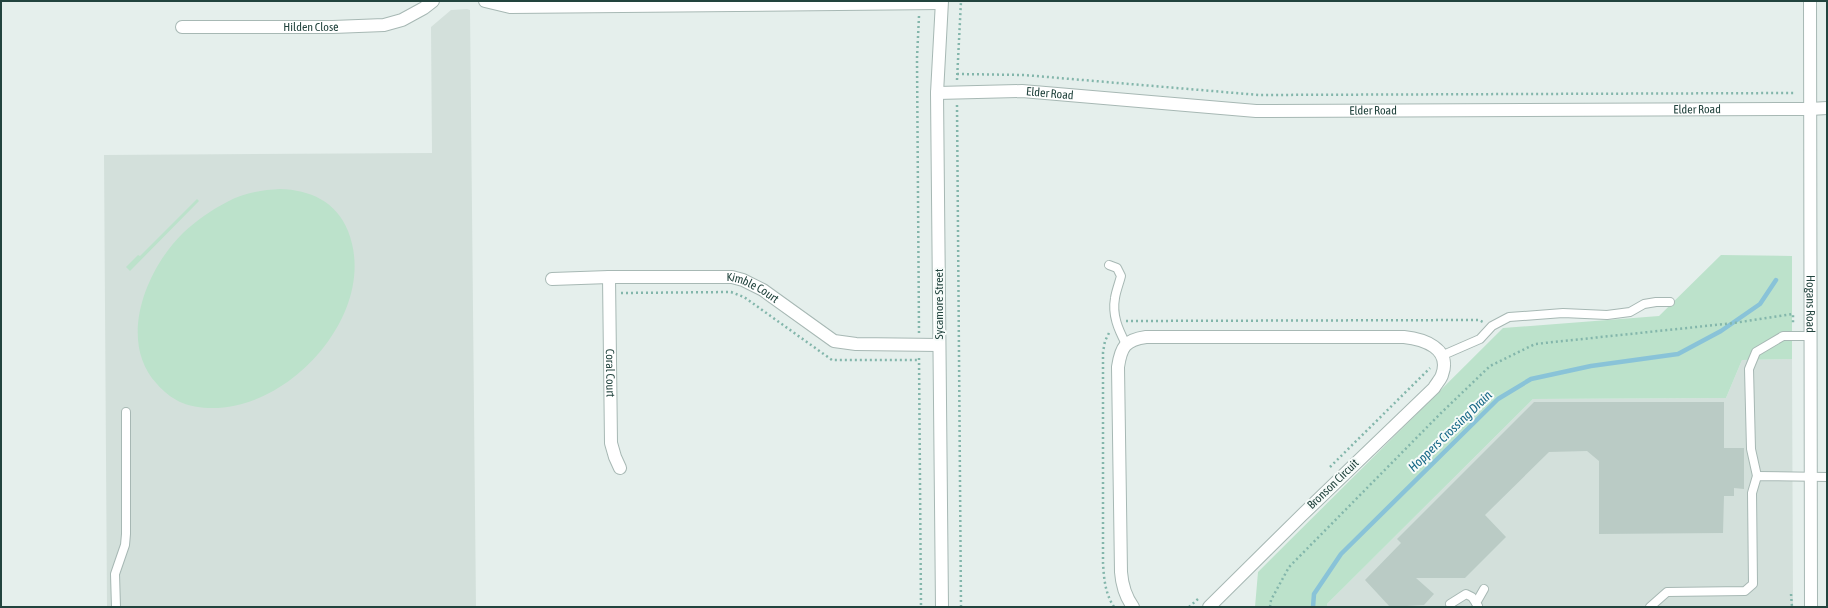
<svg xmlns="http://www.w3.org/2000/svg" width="1828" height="608" font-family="'Asap Condensed',sans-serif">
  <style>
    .built { fill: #d3e0db }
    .green { fill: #bce2cb }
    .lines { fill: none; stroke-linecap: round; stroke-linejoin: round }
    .stream { stroke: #89c3d8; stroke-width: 4.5 }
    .building { fill: #bacbc5 }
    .service-casing { stroke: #a7b8b4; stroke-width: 10 }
    .minor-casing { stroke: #a7b8b4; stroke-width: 14 }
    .tertiary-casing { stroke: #a7b8b4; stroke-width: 14 }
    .path { stroke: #83b6ab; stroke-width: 2.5; stroke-dasharray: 2 3; stroke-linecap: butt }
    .service { stroke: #fff; stroke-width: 8 }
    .minor { stroke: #fff; stroke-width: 12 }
    .tertiary { stroke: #fff; stroke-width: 12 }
    .labels { text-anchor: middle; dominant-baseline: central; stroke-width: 4; stroke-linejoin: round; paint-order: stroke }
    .street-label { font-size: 12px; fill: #22443e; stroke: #f6fbf9 }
    .water-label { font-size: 13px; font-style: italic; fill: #166786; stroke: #f6fbf9 }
  </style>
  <rect width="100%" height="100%" fill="#e5efec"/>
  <g class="built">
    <path d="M467 9 470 10 476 607H107L104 155 432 153 431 27 451 10Z"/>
    <path d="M1792 359 1793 607H1327V604L1533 399 1726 398 1742 360Z"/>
  </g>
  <g class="green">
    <path d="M280 189C310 190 336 201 348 231 380 311 290 412 208 408 186 407 171 400 157 384 117 341 146 269 183 233 196 221 211 210 227 202 243 193 262 190 280 189Z"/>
    <path d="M197 199 199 201 130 271 126 267 138 255 140 256Z"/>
    <path d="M1721 255 1792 256V359L1742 360 1726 398 1533 399 1327 604V607H1255L1258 572 1503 328 1659 316Z"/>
  </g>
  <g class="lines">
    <path class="stream" d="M1313 607 1314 594 1341 554 1498 399 1531 379 1591 366 1678 354 1721 331 1760 304 1776 280"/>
  </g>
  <path class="building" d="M1534 402H1724V448H1744V489L1734 488V496H1724L1723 533 1599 534V461L1587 451 1549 452 1485 515 1506 537 1465 578H1416L1434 594 1424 605 1390 607 1365 580 1401 543 1397 539Z"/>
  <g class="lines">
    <defs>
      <g id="service">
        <path d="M1109 265 1117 268 1121 276C1119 284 1116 291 1115 298 1112 315 1118 329 1126 344"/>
        <path d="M1441 356 1480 339 1492 326 1509 317 1563 313 1607 315 1630 312 1644 304 1656 302H1670"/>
        <path d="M1757 476 1751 449 1749 369 1756 352 1783 336H1811"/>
        <path d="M1450 604 1466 594 1472 597 1476 603"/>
        <path d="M1478 606 1476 603 1484 589"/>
        <path d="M116 607 115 574 125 545 126 534V412"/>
        <path d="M1650 607 1667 592 1745 591 1753 584 1752 493 1757 476 1827 477"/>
      </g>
      <g id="minor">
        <path d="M485 1 510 7 941 3"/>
        <path id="s1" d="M182 27H333L384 25 402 20 424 8 433 1"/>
        <path id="s2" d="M937 93 1022 91 1256 111 1810 109"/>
        <path id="s3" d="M609 277 611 443 615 457 620 468"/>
        <path id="s4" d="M552 279 609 277H732L743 280 763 290 834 341 856 344 939 345"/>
        <path d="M942 607 937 93 942 1"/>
        <path d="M1133 607C1125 596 1122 585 1121 572L1118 367C1121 347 1125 340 1146 337H1404C1423 339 1452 348 1442 375 1441 379 1436 384 1434 388L1301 516 1209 607"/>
      </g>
      <g id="tertiary">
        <path id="s5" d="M1810 1 1811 607"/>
        <path d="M1810 109 1827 108"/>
      </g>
    </defs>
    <use href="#service" class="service-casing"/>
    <use href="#minor" class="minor-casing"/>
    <use href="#tertiary" class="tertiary-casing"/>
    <g class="path">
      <path d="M919 16 917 58 919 333"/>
      <path d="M957 74 1024 75 1259 95 1794 93"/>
      <path d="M957 80 961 1"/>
      <path d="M957 105 961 607"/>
      <path d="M621 293 731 292 744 297 832 360H919"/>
      <path d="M1126 321 1479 320 1483 322"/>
      <path d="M1109 333 1105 341 1103 352V563C1104 579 1105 593 1114 607"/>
      <path d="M919 358 921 607"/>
      <path d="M1330 467 1430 368"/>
      <path d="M1791 594 1792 607"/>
      <path d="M1189 607 1198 599"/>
      <path d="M1270 607 1271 600 1289 567 1441 413 1490 366 1535 344 1734 323 1793 314V325"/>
    </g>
    <use href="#service" class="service"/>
    <use href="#minor" class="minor"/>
    <use href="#tertiary" class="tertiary"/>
  </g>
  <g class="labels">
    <g class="street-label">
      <text stroke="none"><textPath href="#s1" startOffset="129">Hilden Close</textPath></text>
      <text stroke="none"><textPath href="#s2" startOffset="113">Elder Road</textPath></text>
      <text stroke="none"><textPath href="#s2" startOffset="761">Elder Road</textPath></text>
      <text stroke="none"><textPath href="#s2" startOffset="437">Elder Road</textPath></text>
      <text stroke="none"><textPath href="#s4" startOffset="203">Kimble Court</textPath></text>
      <text transform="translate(939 304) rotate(-90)">Sycamore Street</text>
      <text stroke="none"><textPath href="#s5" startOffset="303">Hogans Road</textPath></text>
      <text stroke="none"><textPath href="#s3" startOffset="96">Coral Court</textPath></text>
      <text transform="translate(1333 484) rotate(-44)">Bronson Circuit</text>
    </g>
    <g class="water-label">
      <text transform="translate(1450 431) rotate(-44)">Hoppers Crossing Drain</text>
    </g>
  </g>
  <rect width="1828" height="608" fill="none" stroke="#22443e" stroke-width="4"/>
</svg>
